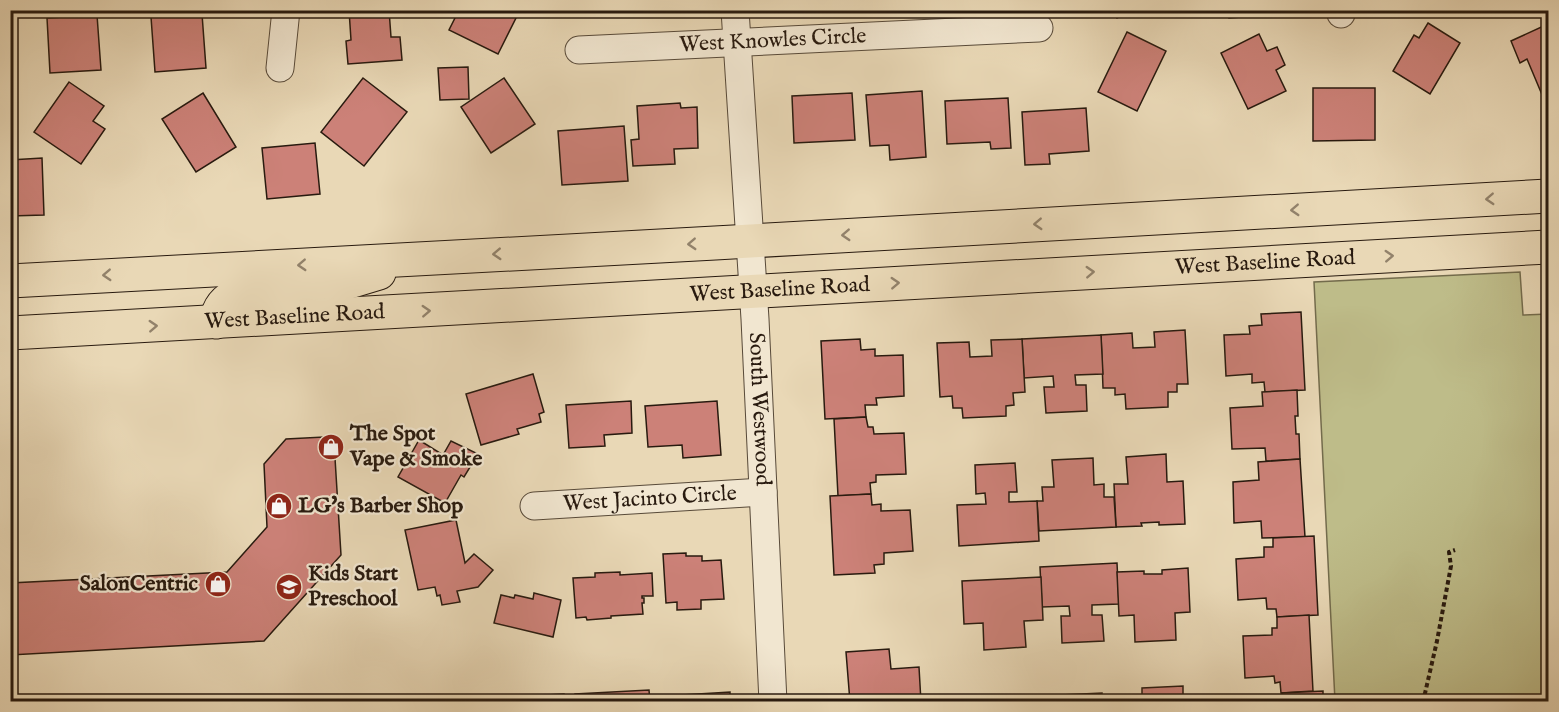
<svg xmlns="http://www.w3.org/2000/svg" width="1559" height="712" font-family="'IM FELL English',serif">
  <style>
    .green { fill: #bebc89; stroke: #736b4c; stroke-width: 1.5 }
    .building { fill: #cc8178; stroke: #281a0f; stroke-width: 1.5 }
    .lines { fill: none; stroke-linecap: round; stroke-linejoin: round }
    .minor-casing { stroke: #584a39; stroke-width: 29 }
    .major-casing { stroke: #281a0f; stroke-width: 35 }
    .path { stroke: #281a0f; stroke-width: 4; stroke-dasharray: 4.5 3; stroke-linecap: butt }
    .minor { stroke: #f1e6d0; stroke-width: 27 }
    .major { stroke: #e9d8b6; stroke-width: 33 }
    .oneway { stroke: #92826b }
    .labels { text-anchor: middle; dominant-baseline: central; stroke-width: 4.5; stroke-linejoin: round; paint-order: stroke }
    .street-label { font-size: 22px; fill: #281a0f; stroke: #f1e6d0 }
    .poi-label { font-size: 22px; font-weight: bold; fill: #281a0f; stroke: #f1e6d0; text-anchor: start }
  </style>
  <rect width="100%" height="100%" fill="#e9d8b6"/>
  <filter id="stains"><feTurbulence type="fractalNoise" baseFrequency=".00333" numOctaves="4"/><feColorMatrix values="0 0 0 0 .2 0 0 0 0 .09 0 0 0 0 .02 0 0 0 .5 -.17"/></filter>
  <radialGradient id="worn" r=".72"><stop offset=".6" stop-color="#630" stop-opacity="0"/><stop offset="1" stop-color="#630" stop-opacity=".3"/></radialGradient>
  <path class="green" d="M1520 272 1523 315 1548 314V701H1335L1314 282Z"/>
  <g class="building">
    <path d="M349 10H389L391 37H400L402 60 348 64 346 41 351 40Z"/>
    <path d="M459 10H520L498 54 449 30Z"/>
    <path d="M1113 10H1133L1117 18Z"/>
    <path d="M1229 10H1267L1268 15 1229 18Z"/>
    <path d="M202 14 206 68 155 72 151 17Z"/>
    <path d="M97 15 101 70 50 73 47 18Z"/>
    <path d="M1428 23 1460 43 1430 94 1393 71 1414 35 1419 38Z"/>
    <path d="M1548 24V95L1543 97 1527 59 1520 63 1511 41Z"/>
    <path d="M1127 32 1166 51 1137 111 1098 92Z"/>
    <path d="M1259 34 1267 51 1277 47 1285 65 1276 70 1286 91 1248 109 1221 53Z"/>
    <path d="M468 67 469 99 440 100 438 68Z"/>
    <path d="M363 78 407 112 364 166 321 132Z"/>
    <path d="M504 78 535 124 491 153 461 107Z"/>
    <path d="M69 82 104 106 93 121 105 129 81 164 34 132Z"/>
    <path d="M1313 88H1375V140L1313 141Z"/>
    <path d="M922 91 926 157 890 160 889 145 870 146 866 95Z"/>
    <path d="M203 93 236 147 196 172 162 119Z"/>
    <path d="M852 93 855 140 794 143 792 96Z"/>
    <path d="M1008 98 1011 148 991 149 990 142 947 144 945 101Z"/>
    <path d="M680 103 681 108 697 107 698 148 674 149 675 164 633 166 631 140 639 139 637 106Z"/>
    <path d="M1086 108 1089 151 1049 154 1050 164 1025 165 1022 112Z"/>
    <path d="M624 126 628 181 562 185 558 131Z"/>
    <path d="M315 143 320 194 267 199 262 148Z"/>
    <path d="M42 158 44 215 10 216V160Z"/>
    <path d="M1301 312 1305 390 1265 392 1264 382 1252 383V374L1226 376 1224 335 1250 334 1249 326 1262 325 1261 314Z"/>
    <path d="M1185 330 1188 384H1177V392H1168V407L1126 409 1125 394 1115 395V388H1103L1101 335 1132 333 1133 348 1155 347 1154 332Z"/>
    <path d="M1101 335 1103 374 1075 375 1076 385H1086L1087 411 1046 413 1044 387H1054L1053 376 1024 378 1022 339Z"/>
    <path d="M860 339 861 350 875 349V356L903 355 904 396 876 398 877 405H865L866 417 825 419 821 341Z"/>
    <path d="M1022 339 1025 392 1013 393 1014 405 1006 406V416L963 418 962 408H953L952 396 940 397 937 343 969 342 970 357 992 356 991 340Z"/>
    <path d="M533 374 544 412 539 414 541 422 517 429 519 434 481 445 466 394Z"/>
    <path d="M1297 390 1298 416H1295L1296 434H1299L1300 459 1266 461 1265 448 1232 449 1230 408 1263 406 1262 392Z"/>
    <path d="M631 401 632 433 604 435 605 446 569 448 566 405Z"/>
    <path d="M717 401 721 455 683 458 682 445 648 447 645 406Z"/>
    <path d="M866 417 868 427H873L874 434 904 433 906 474 876 475V482L870 483 871 494 838 496 834 419Z"/>
    <path d="M324 437V443L334 442 341 555 264 641 10 655V583L227 572 267 527 264 464 286 439Z"/>
    <path d="M419 440 443 455 451 441 478 454 464 477 461 475 445 503 398 477Z"/>
    <path d="M1166 454 1167 482 1183 481 1185 524 1159 525V522L1141 523 1142 526 1116 527 1114 484H1128L1126 457Z"/>
    <path d="M1093 458 1094 485 1104 484V497H1114L1116 527 1039 531 1037 501H1043L1042 487H1054L1052 460Z"/>
    <path d="M1300 459 1305 537 1262 538 1261 521 1234 523 1233 482 1259 480 1258 462Z"/>
    <path d="M1015 463 1017 492H1009V502L1037 501 1039 541 959 546 957 505 986 504 985 493 976 494 975 465Z"/>
    <path d="M871 494 872 505 881 504V511L910 510 913 551 884 553V564L874 565 875 573 834 575 830 496Z"/>
    <path d="M456 520 465 563 474 554 493 570 478 587 457 591 460 602 442 605 440 595 437 596 435 587 418 590 405 530Z"/>
    <path d="M1314 536 1318 615 1277 617 1276 609H1267L1266 598 1238 600 1236 559 1264 557V547H1273V538Z"/>
    <path d="M686 553V556H702V561L721 560 724 599 701 600V609L677 610V602L666 603 663 554Z"/>
    <path d="M1117 563 1119 604 1092 605V615H1102L1104 641 1062 643 1061 616H1070L1069 606 1042 607 1040 567Z"/>
    <path d="M1188 568 1190 612 1175 613 1176 640 1135 642 1134 615 1119 616 1117 572 1144 571V574H1162V570Z"/>
    <path d="M620 572V575L652 573 653 596H642V598H644V603H642L643 614 611 616V618L587 620 586 617 576 618 573 578 595 577V573Z"/>
    <path d="M1041 577 1043 620 1024 621 1026 647 984 650 983 623 964 624 962 581Z"/>
    <path d="M534 593 561 600 553 637 494 623 501 595 514 598 515 595 533 599Z"/>
    <path d="M1309 615 1313 691 1281 693 1280 682 1275 683 1274 676 1245 678 1243 636 1272 635V628H1277V617Z"/>
    <path d="M889 649 891 669 919 667 921 702H850L846 652Z"/>
    <path d="M1183 686V697H1194V702H1133L1132 700 1142 699V688Z"/>
    <path d="M649 690 650 702H575V694Z"/>
    <path d="M1323 691V702H1282V693Z"/>
    <path d="M730 692V702H683L682 695Z"/>
    <path d="M1102 693V702H1062L1061 695Z"/>
    <path d="M564 694 565 702H492V698Z"/>
    <path d="M478 695 479 702H461V696Z"/>
  </g>
  <g class="lines">
    <defs>
      <g id="minor">
        <path id="s1" d="M735 10 755 319 773 702"/>
        <path d="M1341 10V14"/>
        <path id="s2" d="M579 50 1039 28"/>
        <path d="M280 68 286 10"/>
        <path id="s3" d="M534 506 763 492"/>
      </g>
      <g id="major">
        <path d="M10 281 715 243 1548 196"/>
        <path d="M216 322C218 308 225 299 238 294L336 286 379 273"/>
        <path id="s4" d="M10 333 1548 247"/>
      </g>
    </defs>
    <use href="#minor" class="minor-casing"/>
    <use href="#major" class="major-casing"/>
    <path class="path" d="M1423 702 1437 641 1451 566 1449 552 1455 550"/>
    <use href="#minor" class="minor"/>
    <use href="#major" class="major"/>
  </g>
  <defs><path id="oneway-chevron" d="M-2-3.5L2.5 0L-2 3.5" fill="none" stroke-width="1.6" stroke-linecap="round" stroke-linejoin="round" transform="scale(1.5)"/></defs>
  <g class="oneway">
    <use href="#oneway-chevron" transform="translate(1490 199) rotate(177)"/>
    <use href="#oneway-chevron" transform="translate(1295 210) rotate(177)"/>
    <use href="#oneway-chevron" transform="translate(1038 224) rotate(177)"/>
    <use href="#oneway-chevron" transform="translate(846 235) rotate(177)"/>
    <use href="#oneway-chevron" transform="translate(692 244) rotate(177)"/>
    <use href="#oneway-chevron" transform="translate(497 254) rotate(177)"/>
    <use href="#oneway-chevron" transform="translate(1389 256) rotate(-3)"/>
    <use href="#oneway-chevron" transform="translate(302 265) rotate(177)"/>
    <use href="#oneway-chevron" transform="translate(1090 272) rotate(-3)"/>
    <use href="#oneway-chevron" transform="translate(107 275) rotate(177)"/>
    <use href="#oneway-chevron" transform="translate(895 283) rotate(-3)"/>
    <use href="#oneway-chevron" transform="translate(426 311) rotate(-3)"/>
    <use href="#oneway-chevron" transform="translate(153 326) rotate(-3)"/>
  </g>
  <defs>
    <symbol id="shop-disc" viewBox="-11 -11 22 22"><circle r="9.5" fill="#8f2418" stroke="#f1e6d0"/><path d="M-5-2.5h2.3a2.7 3.5 0 0 1 5.4 0H5L5.5 6h-11ZM-1.5-2.5h3a1.5 2.3 0 0 0-3 0Z" fill="#fff"/></symbol>
    <symbol id="school-disc" viewBox="-11 -11 22 22"><circle r="9.5" fill="#8f2418" stroke="#f1e6d0"/><path d="M0-5L7-2L0 1L-7-2ZM-4 1L0 2.5L4 1V4Q0 6-4 4Z" fill="#fff"/></symbol>
  </defs>
  <g fill-rule="evenodd">
    <use href="#shop-disc" x="316" y="432" width="30" height="30"/>
    <use href="#shop-disc" x="264" y="491" width="30" height="30"/>
    <use href="#shop-disc" x="203" y="569" width="30" height="30"/>
    <use href="#school-disc" x="274" y="572" width="30" height="30"/>
  </g>
  <g class="labels">
    <g class="street-label">
      <text stroke="none"><textPath href="#s2" startOffset="194">West Knowles Circle</textPath></text>
      <text stroke="none"><textPath href="#s4" startOffset="1257">West Baseline Road</textPath></text>
      <text stroke="none"><textPath href="#s4" startOffset="771">West Baseline Road</textPath></text>
      <text stroke="none"><textPath href="#s4" startOffset="285">West Baseline Road</textPath></text>
      <text stroke="none"><textPath href="#s1" startOffset="400">South Westwood</textPath></text>
      <text stroke="none"><textPath href="#s3" startOffset="116">West Jacinto Circle</textPath></text>
    </g>
    <g class="poi-label">
      <text x="350" y="434">The Spot<tspan x="350" dy="25">Vape &amp; Smoke</tspan></text>
      <text x="298" y="506">LG's Barber Shop</text>
      <text x="308" y="574">Kids Start<tspan x="308" dy="25">Preschool</tspan></text>
      <text x="198" y="584" text-anchor="end">SalonCentric</text>
    </g>
  </g>
  <rect width="1559" height="712" fill="none" stroke="#e9d8b6" stroke-width="36"/>
  <rect x="12" y="12" width="1535" height="688" fill="none" stroke="#281a0f" stroke-width="3"/>
  <rect x="18" y="18" width="1523" height="676" fill="none" stroke="#281a0f" stroke-width="1.5"/>
  <rect width="100%" height="100%" filter="url(#stains)"/>
  <rect width="100%" height="100%" fill="url(#worn)"/>
</svg>
